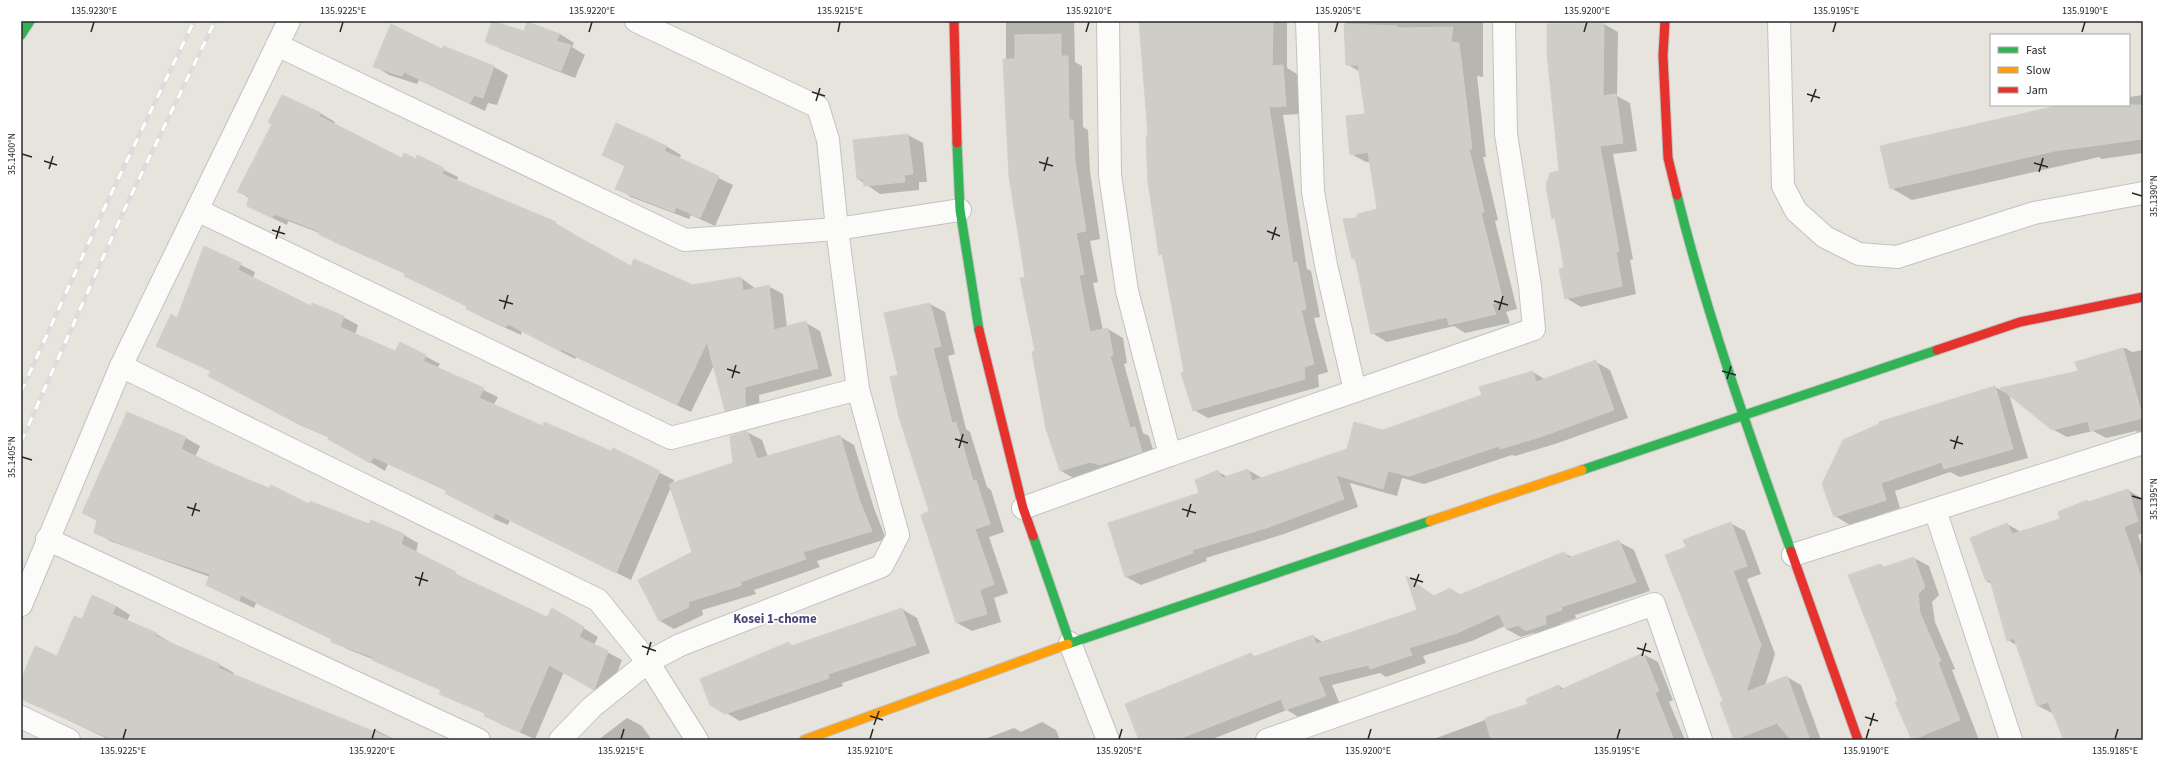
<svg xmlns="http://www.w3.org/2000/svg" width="2164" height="761" font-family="'Source Sans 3',sans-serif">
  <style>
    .shadow { fill: #0003 }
    .building { fill: #cfcdc7; stroke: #d1cfc8 }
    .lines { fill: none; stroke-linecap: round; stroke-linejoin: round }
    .street-casing { stroke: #c3c2c2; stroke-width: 24 }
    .fast-casing { stroke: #c3c2c2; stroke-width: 11 }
    .slow-casing { stroke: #c3c2c2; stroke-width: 11 }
    .jam-casing { stroke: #c3c2c2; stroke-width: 11 }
    .street { stroke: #fbfbfa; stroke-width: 22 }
    .fast { stroke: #30b455; stroke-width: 9 }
    .slow { stroke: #ff9f0a; stroke-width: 9 }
    .jam { stroke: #e5322d; stroke-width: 9 }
    .rail-casing { stroke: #dcdcdd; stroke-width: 4.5 }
    .rail { stroke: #fff; stroke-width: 3; stroke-dasharray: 9; stroke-linecap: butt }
    .ticks { fill: none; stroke: #272727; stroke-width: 1.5 }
    .labels { text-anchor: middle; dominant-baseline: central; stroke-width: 3.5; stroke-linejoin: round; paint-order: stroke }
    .neighbourhood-label { font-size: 13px; font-weight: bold; fill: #484777; stroke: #fff }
    .neatline { fill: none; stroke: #272727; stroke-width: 1.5 }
    .ticks-label { font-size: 10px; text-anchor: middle; fill: #272727 }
  </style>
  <rect width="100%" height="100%" fill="#e6e4dc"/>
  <g class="shadow">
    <path d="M1006 21H1074L1075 62 1082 66 1083 127 1088 130 1090 171 1100 239 1090 241 1098 282 1093 283 1103 330 1108 329 1123 338 1127 363 1124 364 1143 433 1149 436 1156 460 1075 479 1061 471 1026 278 1006 60Z"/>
    <path d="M1139 21H1287V68L1297 74 1300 114 1283 115 1307 269 1311 271 1320 317 1314 318 1328 372 1318 375 1319 387 1208 418 1194 410 1164 256 1160 254Z"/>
    <path d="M1345 21H1483V77L1477 76 1486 157H1483L1498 220 1495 221 1517 309 1506 312 1510 323 1465 333 1454 326 1387 342 1372 333 1356 260 1352 258 1357 218 1378 210 1371 162H1366L1351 154 1366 115 1360 72 1347 64Z"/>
    <path d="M528 23 560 34 574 43 572 47 585 55 575 78 501 49 486 41 524 32Z"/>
    <path d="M1604 24 1618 32 1617 96 1630 103 1637 151 1613 154 1633 259 1630 260 1636 294 1581 307 1566 298 1565 268 1556 220 1553 218 1560 172Z"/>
    <path d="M443 47 494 67 508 75 497 105 488 103 485 111 419 80 417 84 389 75 375 66 442 50Z"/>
    <path d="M2143 95V153L2102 159 2099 157 1912 200 1891 188 2075 105H2129V97Z"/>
    <path d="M320 113 335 122 334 124 402 159 416 160 418 157 458 177 457 181 555 223 631 268 693 286 741 278 756 289 768 286 783 294 787 327 806 323 820 331 832 376 759 395 760 414 741 419 726 410 714 365 691 412 576 357 575 359 522 331 521 335 482 317 467 309 468 307 420 283 406 274 334 242 320 233 288 221 287 225 248 206 249 198 238 191Z"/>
    <path d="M908 135 923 143 927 182H919V190L880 194 858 179Z"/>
    <path d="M666 146 681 155 679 159 733 185 715 226 691 215 689 219 631 197 617 188 626 167 603 155Z"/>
    <path d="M205 247 255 272 253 278 312 307 343 317 358 325 355 335 396 352 425 356 440 364 437 368 498 397 493 406 543 428 612 453 613 449 674 480 673 484 734 464 747 432 762 440 768 457 839 436 854 445 874 508 886 539 817 561 820 567 754 590 756 594 702 610 703 615 674 629 660 621 694 552 671 487 631 580 510 520 508 525 494 519 447 491 388 464 385 471 330 438 298 424 224 384 212 372 157 346 178 319Z"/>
    <path d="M930 304 945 312 955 354 948 356 966 429 970 432 987 487 991 490 1004 532 989 537 1008 593 994 598 1001 622 972 631 957 623 922 515 931 512 886 313Z"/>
    <path d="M2125 348 2132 352 2143 350V435L2136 431 2106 438 2093 431 2067 437 2052 429 2079 372 2076 362Z"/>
    <path d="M1596 362 1610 370 1628 418 1555 444 1515 456 1512 455 1424 484 1402 478 1397 496 1350 483 1358 507 1281 535 1206 558 1207 561 1141 585 1126 577 1218 472 1228 477 1248 470 1262 478 1347 450 1384 431 1483 396 1533 372 1546 380Z"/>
    <path d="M1995 387 2009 394 2028 458 1960 477 1950 472 1895 491 1900 508 1850 525 1835 516Z"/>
    <path d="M128 413 186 438 200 446 195 457 309 505 404 535 418 543 416 553 470 581 548 618H567L598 637 594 645 622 660 608 697 564 672 535 739 500 724 486 714 455 701 441 693 442 691 375 660 347 649 333 640 256 603 254 608 222 593 210 577 110 541 95 532 98 521 83 513Z"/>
    <path d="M2128 490 2143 499V533L2138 535 2143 550V740H2065L2054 714 2038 706 2018 646 2008 640 1992 584 1986 581 2007 524 2021 532 2061 519 2087 501 2090 502Z"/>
    <path d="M1730 523 1745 531 1761 574 1747 579 1775 654 1765 686 1787 677 1801 685 1821 740H1735L1721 703 1724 702 1687 548Z"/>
    <path d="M1619 542 1634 550 1650 591 1575 615 1576 618 1560 624V632L1542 639 1533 633 1521 637 1506 629 1505 626 1472 641 1423 656 1426 663 1386 677 1380 673 1332 685 1340 704 1300 718 1287 710 1210 740H1140L1251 654 1256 657 1313 636 1324 643 1418 610 1408 578 1438 600 1450 589 1461 595 1564 553 1572 557Z"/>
    <path d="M1914 558 1929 566 1939 595 1932 602 1935 622 1955 669 1952 670 1979 740H1913L1897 703 1900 702 1885 568Z"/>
    <path d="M116 606 130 615 127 621 156 634 170 642V644L220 665 234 673 233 675 374 733 376 730 396 740H110L21 698V691L58 657 83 620Z"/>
    <path d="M902 609 917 618 930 653 842 683 843 686 740 721 711 704 789 643 793 646Z"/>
    <path d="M1643 654 1658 662 1673 700 1669 702 1685 740H1431L1529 704 1559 686 1564 689Z"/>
    <path d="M627 718 642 726 652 740H598Z"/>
    <path d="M1042 722 1056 730 1060 740H982L1014 728 1021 732Z"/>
  </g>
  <g class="building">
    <path d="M492 21 524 31 527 22 560 34 556 41 571 45 561 71 485 42Z"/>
    <path d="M1139 21H1273L1272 66 1283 65 1286 106 1269 107 1293 263 1297 262 1306 309 1301 310 1314 364 1304 367 1305 379 1193 411 1181 373 1184 372 1162 254 1159 255 1148 182 1146 136 1148 135Z"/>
    <path d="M1604 23 1603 96 1616 94 1623 143 1600 146 1619 251 1616 252 1622 286 1565 299 1559 269 1564 267 1555 218 1552 219 1546 186 1550 173 1559 171 1547 53V24Z"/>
    <path d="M391 24 442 49 443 46 494 66 483 98 474 95 470 103 404 72 402 76 373 67Z"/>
    <path d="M1344 24 1397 26V28L1453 27 1451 42 1459 43 1472 149H1469L1484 212 1481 213 1503 301 1492 304 1496 314 1449 325 1447 317 1371 334 1355 258 1352 259 1343 219 1356 218 1358 214 1377 209 1368 152 1350 155 1346 116 1365 114 1358 65H1346Z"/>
    <path d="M1061 34V56H1068L1069 120H1073L1075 162 1086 231 1076 233 1084 274 1079 275 1090 332 1108 328 1113 355 1110 356 1130 428 1135 427 1142 452 1100 465 1090 462 1060 471 1046 429 1032 352 1035 351 1020 278 1025 277 1009 176 1003 59H1015V35Z"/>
    <path d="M282 95 321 113 319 116 402 158 404 153 416 159 417 155 444 168 442 174 556 222 555 224 631 266 634 259 693 285 741 277 743 291 769 285 774 330 806 321 818 368 745 387V406L725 411 707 342 677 405 561 349 560 351 508 324 506 327 466 309 467 306 404 276 405 273 318 234 319 231 274 214 272 218 247 206 249 196 237 192 272 124 268 122Z"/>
    <path d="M2061 105H2143V139L2054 151 1890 189 1880 146Z"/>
    <path d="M616 123 667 146 664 151 719 176 700 218 676 207 674 212 615 189 625 166 602 155Z"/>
    <path d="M908 134 913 174 904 175 905 182 864 186 863 179H857L853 140Z"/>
    <path d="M204 246 241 263 238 270 311 306 312 303 344 316 340 327 395 351 400 342 426 355 423 361 484 388 479 398 543 426 544 422 611 451 613 448 660 471 616 573 495 513 493 518 479 511 445 493 447 490 373 457 370 463 328 439 329 437 283 416 208 376 211 371 156 346 171 314 177 318Z"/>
    <path d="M930 303 941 346 933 348 952 423 956 422 973 481 976 480 990 524 975 529 994 584 980 590 987 614 956 623 921 515 929 511 899 417 890 377 898 375 884 313Z"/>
    <path d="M2123 348 2143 418 2090 431 2088 421 2052 430 2000 388 2078 371 2075 362Z"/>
    <path d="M1596 360 1614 410 1540 437 1500 449 1499 446 1409 476 1388 471 1383 489 1336 475 1344 499 1266 528 1192 550 1193 553 1125 577 1108 523 1199 493 1195 480 1218 470 1222 478 1248 469 1252 481 1347 449 1354 422 1383 430 1482 395 1479 387 1533 371 1536 382Z"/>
    <path d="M1995 386 2013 449 1944 469 1942 462 1881 483 1886 500 1834 517 1822 484 1843 440 1879 424V422Z"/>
    <path d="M127 412 186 437 181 449 210 463 269 489 271 485 309 504 310 501 369 524 371 520 404 534 401 544 456 572 455 574 547 617 552 608 584 627 579 637 608 651 594 690 549 665 520 732 484 716 485 713 439 694 441 690 372 660 373 657 331 642 332 639 241 595 239 601 206 585 210 574 136 550 94 533 97 520 82 513Z"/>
    <path d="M747 431 757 459 840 435 859 499 872 531 803 552 806 559 740 582 742 585 688 602 689 607 659 621 638 580 692 552 669 484 733 463 730 436Z"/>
    <path d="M2128 489 2138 521 2124 527 2143 583V740H2064L2048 702 2037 706 2014 638 2007 641 1990 580 1986 581 1970 538 2007 523 2012 534 2060 519 2058 512 2087 500 2088 502Z"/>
    <path d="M1731 522 1747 566 1733 571 1761 645 1746 692 1787 676 1810 740H1791L1777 723 1734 740 1720 703 1723 701 1665 555 1686 547 1683 540Z"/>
    <path d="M1619 540 1636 582 1561 607 1562 610 1545 616 1546 624 1526 631 1518 625 1506 629 1499 614 1457 633 1409 648 1412 655 1370 669 1368 665 1318 677 1326 696 1285 710 1281 699 1176 740H1139L1125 704 1251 653 1253 657 1313 635 1316 644 1417 610 1406 576 1434 596 1450 588 1459 595 1564 552 1568 558Z"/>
    <path d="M1914 557 1925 587 1918 594 1920 613 1941 661 1938 662 1960 720 1912 740 1895 702 1898 701 1848 575 1880 564 1884 567Z"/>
    <path d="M92 595 116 606 112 614 157 633 155 636 220 664 218 668 390 738 389 740H114L21 699V680L35 646 57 656 74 616 82 619Z"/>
    <path d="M902 608 916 645 828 674 829 678 725 714 710 705 700 679 789 642 791 646Z"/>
    <path d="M1643 653 1659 691 1655 693 1674 740H1491L1485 718 1528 704 1526 699 1559 685 1560 690Z"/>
  </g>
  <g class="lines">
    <defs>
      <g id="street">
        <path d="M1108 21 1110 175 1127 291 1170 455 1534 329 1530 286 1506 134 1504 21"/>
        <path d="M1307 21 1313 192 1326 265 1355 391"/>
        <path d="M1779 21 1783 186 1796 211 1825 237 1859 254 1897 257 2034 213 2143 193"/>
        <path d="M277 45 685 240 837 229 960 210"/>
        <path d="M197 210 671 438 858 389"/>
        <path d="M121 366 598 600 648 662 697 740"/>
        <path d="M1023 508 1170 455"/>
        <path d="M1935 510 2011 740"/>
        <path d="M47 539 479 740"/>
        <path d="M1793 555 2143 443"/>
        <path d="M21 605 121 366 289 21"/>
        <path d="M1070 643 1108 740"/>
        <path d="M21 717 69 740"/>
        <path d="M560 740 592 707 648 662 680 645 882 566 898 535 858 389 837 229 828 140 818 107 636 21"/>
        <path d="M1267 740 1654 604 1701 740"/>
      </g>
      <g id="fast">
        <path d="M21 35 30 21"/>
        <path d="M957 143 960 210 979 330"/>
        <path d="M1677 195C1707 316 1749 433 1791 551"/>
        <path d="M1582 470 1937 350"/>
        <path d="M1033 536 1070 643"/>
        <path d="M1068 644 1430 521"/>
      </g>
      <g id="slow">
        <path d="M1430 521 1582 470"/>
        <path d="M804 740 1068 644"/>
      </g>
      <g id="jam">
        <path d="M954 21 957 143"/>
        <path d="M1665 21 1663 56 1668 158 1677 195"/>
        <path d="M979 330 1023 508 1033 536"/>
        <path d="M1937 350 2020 322 2143 297"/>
        <path d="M1791 551 1858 740"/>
      </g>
    </defs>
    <use href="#street" class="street-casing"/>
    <use href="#fast" class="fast-casing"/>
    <use href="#slow" class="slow-casing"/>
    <use href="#jam" class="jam-casing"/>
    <use href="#street" class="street"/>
    <use href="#fast" class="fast"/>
    <use href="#slow" class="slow"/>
    <use href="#jam" class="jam"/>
    <defs>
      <g id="rail">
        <path d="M21 392 109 198 194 21"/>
        <path d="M21 442 125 208 215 21"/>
      </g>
    </defs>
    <use href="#rail" class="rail-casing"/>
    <use href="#rail" class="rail"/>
  </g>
  <path class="ticks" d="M91 32 94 22M340 32 343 22M589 32 592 22M838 32 840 22M1086 32 1089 22M1335 32 1338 22M1584 32 1587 22M1833 32 1836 22M2082 32 2085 22M812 92 825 96M1807 94 1820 98M816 101 820 88M1811 102 1816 89M22 154 32 157M44 161 57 165M1039 162 1053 166M2034 163 2048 167M49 169 53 156M1044 171 1048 157M2039 172 2043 158M2132 193 2142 196M272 230 285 234M1267 231 1280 236M276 239 280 226M1272 240 1276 227M499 300 513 304M1494 301 1508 305M504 309 508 295M1499 310 1503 296M727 369 740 373M1722 371 1736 375M732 378 736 365M1727 379 1731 366M955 439 968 443M1950 440 1963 444M959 448 963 434M1954 449 1958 436M22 457 32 460M2132 496 2142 499M187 507 200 511M1182 509 1196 513M192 516 196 503M1187 517 1191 504M415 577 428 581M1410 578 1423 582M419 586 423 572M1414 587 1419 574M642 646 656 651M1637 648 1651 652M647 655 651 642M1642 656 1646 643M870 716 883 720M1865 717 1878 721M874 725 879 711M1870 726 1874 713M123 739 126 729M372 739 375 729M621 739 624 729M870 739 873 729M1119 739 1122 729M1368 739 1371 729M1617 739 1620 729M1866 739 1869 729M2115 739 2118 729"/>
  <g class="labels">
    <g class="neighbourhood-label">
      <text x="775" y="619">Kosei 1-chome</text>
    </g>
  </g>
  <rect width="2164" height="761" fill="none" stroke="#ffffff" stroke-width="44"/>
  <rect x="1990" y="34" width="140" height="72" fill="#ffffff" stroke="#a9a9a9"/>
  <rect x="1998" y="47" width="20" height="6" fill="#30b455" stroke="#a9a9a9"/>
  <text x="2026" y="54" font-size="12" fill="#272727">Fast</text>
  <rect x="1998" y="67" width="20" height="6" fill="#ff9f0a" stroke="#a9a9a9"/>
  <text x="2026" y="74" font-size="12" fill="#272727">Slow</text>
  <rect x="1998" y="87" width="20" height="6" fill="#e5322d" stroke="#a9a9a9"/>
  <text x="2026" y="94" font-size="12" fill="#272727">Jam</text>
  <rect x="22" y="22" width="2120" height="717" class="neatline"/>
  <g class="ticks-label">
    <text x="94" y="14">135.9230°E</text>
    <text x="343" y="14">135.9225°E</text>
    <text x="592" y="14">135.9220°E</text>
    <text x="840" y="14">135.9215°E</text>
    <text x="1089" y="14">135.9210°E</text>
    <text x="1338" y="14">135.9205°E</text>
    <text x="1587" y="14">135.9200°E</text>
    <text x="1836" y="14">135.9195°E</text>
    <text x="2085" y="14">135.9190°E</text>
    <text transform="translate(11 154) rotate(-90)" y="4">35.1400°N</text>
    <text transform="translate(2153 196) rotate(-90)" y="4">35.1390°N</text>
    <text transform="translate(11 457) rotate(-90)" y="4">35.1405°N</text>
    <text transform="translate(2153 499) rotate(-90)" y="4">35.1395°N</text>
    <text x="123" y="754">135.9225°E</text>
    <text x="372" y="754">135.9220°E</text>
    <text x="621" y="754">135.9215°E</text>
    <text x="870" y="754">135.9210°E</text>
    <text x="1119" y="754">135.9205°E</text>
    <text x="1368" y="754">135.9200°E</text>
    <text x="1617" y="754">135.9195°E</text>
    <text x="1866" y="754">135.9190°E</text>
    <text x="2115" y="754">135.9185°E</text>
  </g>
</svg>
